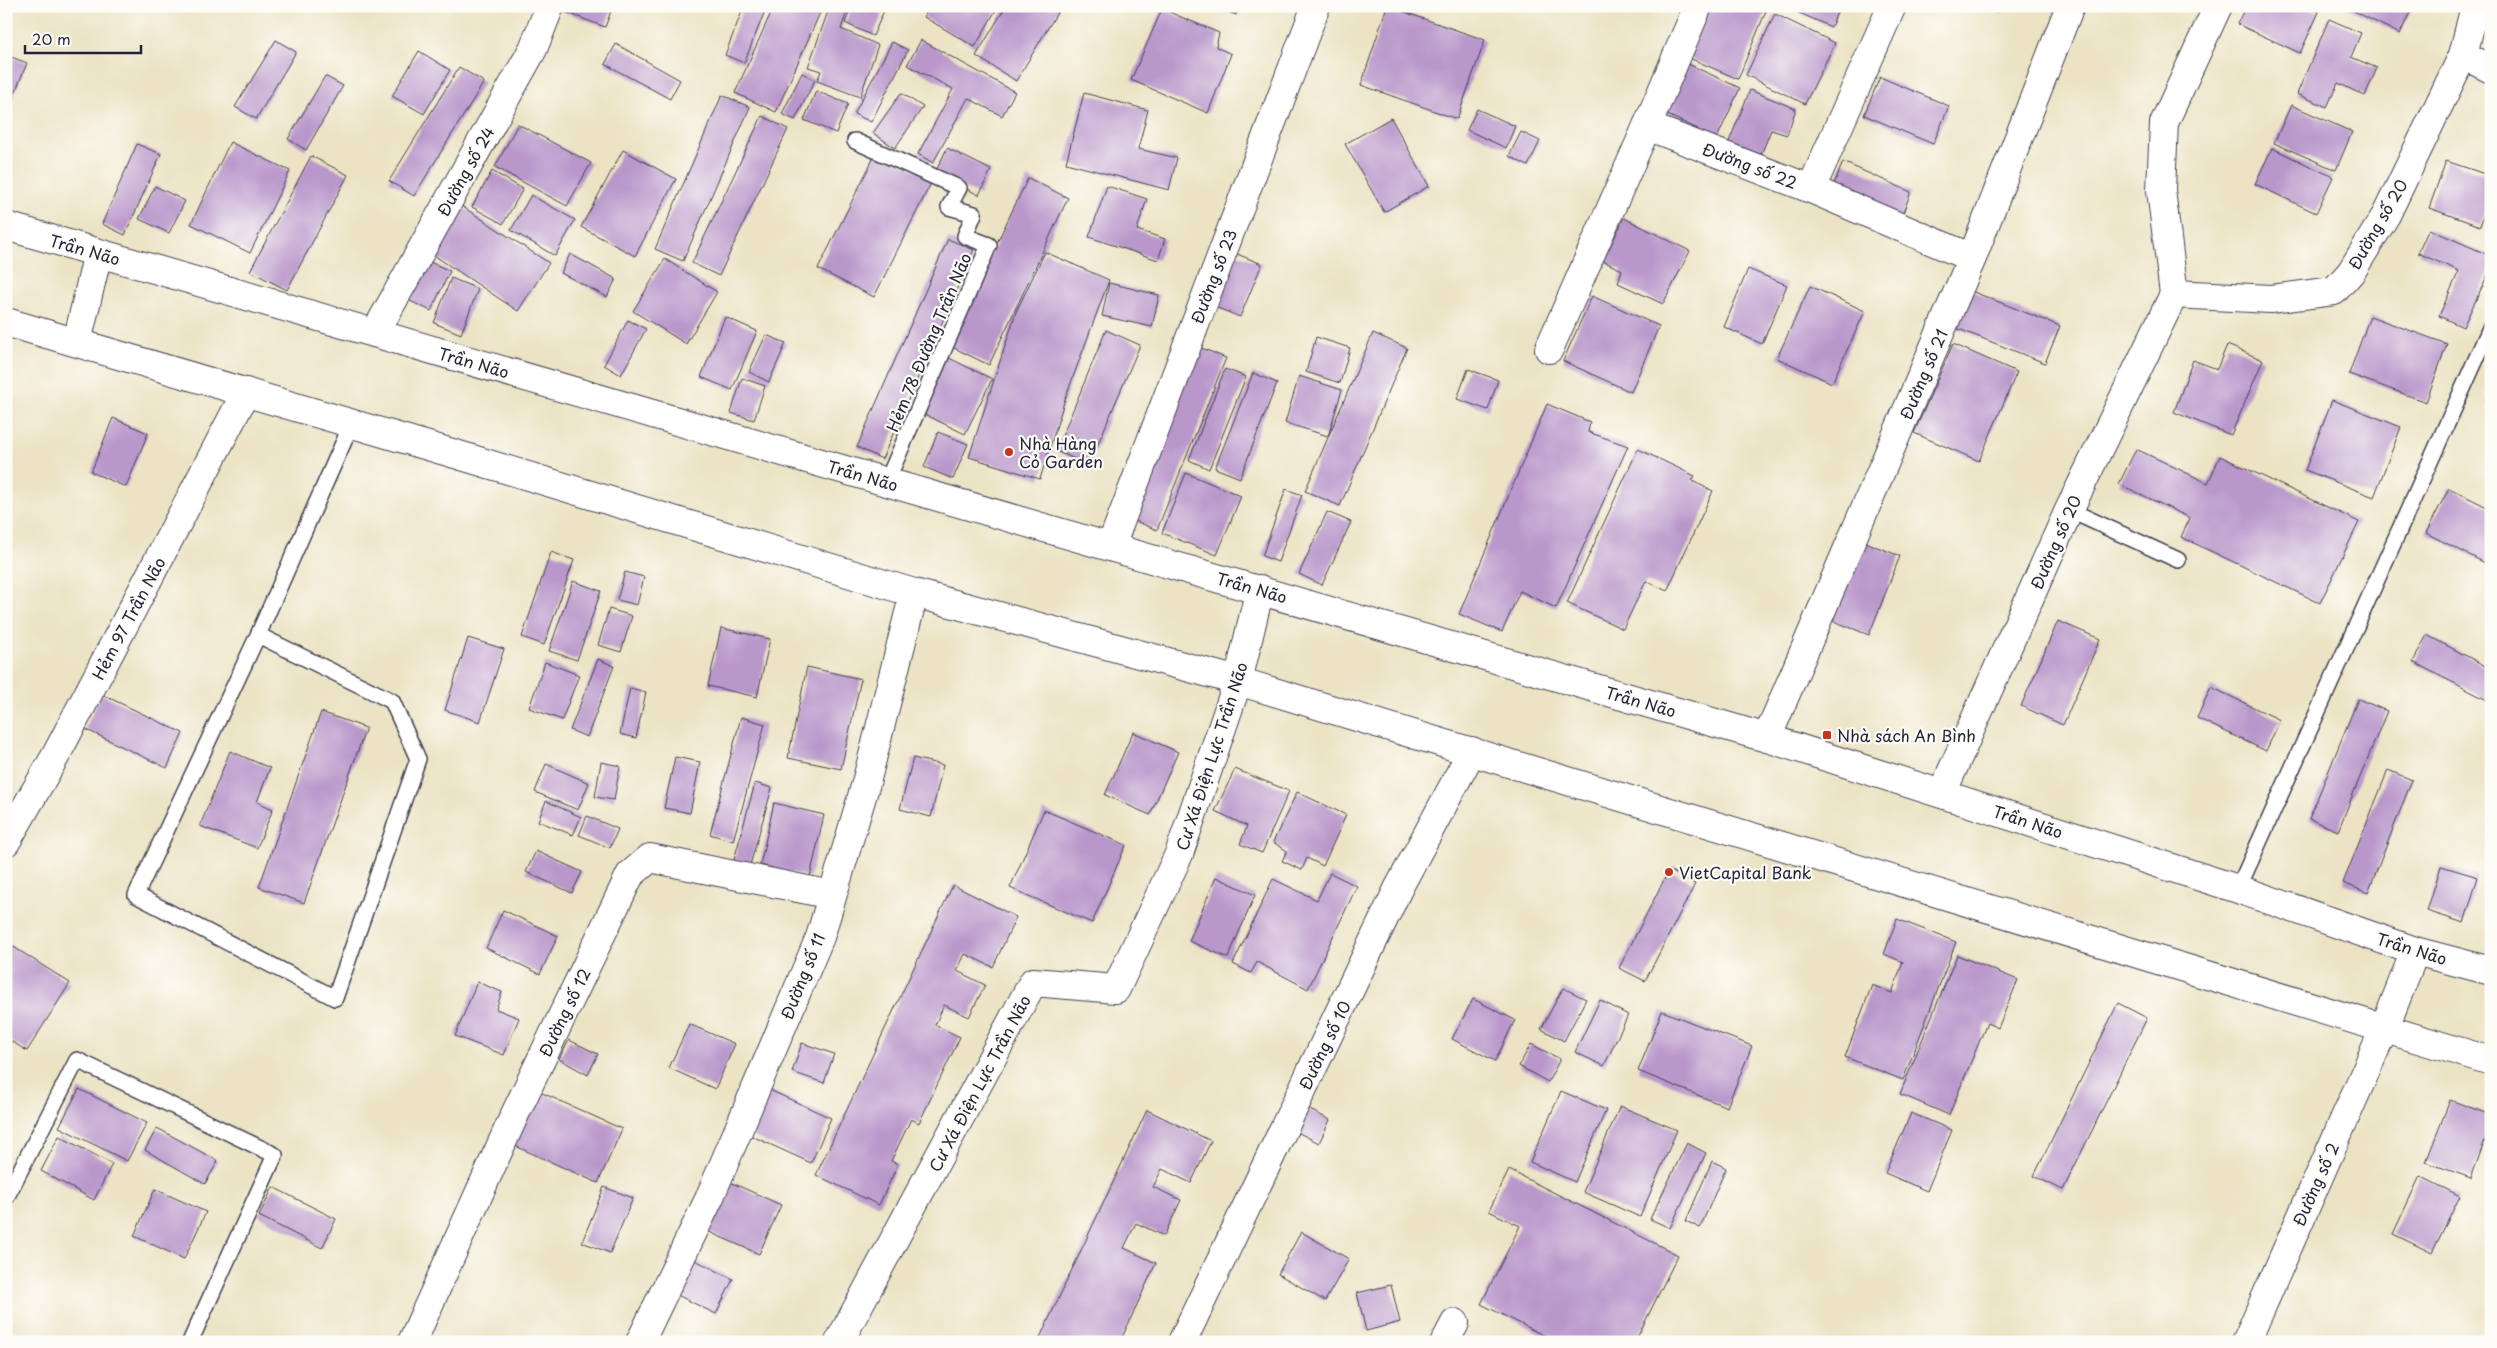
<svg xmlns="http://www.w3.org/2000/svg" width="2497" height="1348" font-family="'Playpen Sans',sans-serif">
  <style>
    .building { fill: #b997cb }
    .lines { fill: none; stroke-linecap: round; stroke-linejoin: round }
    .service-casing { stroke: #403f50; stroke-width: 18 }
    .minor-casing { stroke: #403f50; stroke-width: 30 }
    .secondary-casing { stroke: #403f50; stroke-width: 30 }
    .service { stroke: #fff; stroke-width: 15 }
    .minor { stroke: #fff; stroke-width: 28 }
    .secondary { stroke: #fff; stroke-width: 28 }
    .poi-dot { fill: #c8321e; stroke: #fdfcf7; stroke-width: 2 }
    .labels { text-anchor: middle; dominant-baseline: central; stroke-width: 4.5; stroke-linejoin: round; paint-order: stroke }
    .street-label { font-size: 16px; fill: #22223b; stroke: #fdfcf7 }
    .poi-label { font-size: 16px; fill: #22223b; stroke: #fdfcf7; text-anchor: start }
  </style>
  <rect width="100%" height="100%" fill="#fdfcf7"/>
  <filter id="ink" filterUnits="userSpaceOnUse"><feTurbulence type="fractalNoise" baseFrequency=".02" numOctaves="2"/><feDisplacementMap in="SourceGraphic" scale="10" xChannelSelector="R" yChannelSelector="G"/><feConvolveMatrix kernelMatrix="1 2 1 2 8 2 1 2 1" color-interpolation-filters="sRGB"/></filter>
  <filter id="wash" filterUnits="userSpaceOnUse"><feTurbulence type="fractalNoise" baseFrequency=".0096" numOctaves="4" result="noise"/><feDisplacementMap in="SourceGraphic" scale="20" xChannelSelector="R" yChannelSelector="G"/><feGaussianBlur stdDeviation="1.12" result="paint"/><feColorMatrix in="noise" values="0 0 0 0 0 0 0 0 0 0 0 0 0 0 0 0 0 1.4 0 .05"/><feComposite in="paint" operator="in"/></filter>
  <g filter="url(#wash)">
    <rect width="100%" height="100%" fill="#ece3c4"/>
    <g id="blocks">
      <g class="building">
        <path d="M558 6H613L605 27 557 9Z"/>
        <path d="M744 6H767L744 63 725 55Z"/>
        <path d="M774 6H823L776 112 735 93Z"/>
        <path d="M830 6H849L841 29 878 45 860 97 817 81 821 71 808 67Z"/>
        <path d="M852 6H886L873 36 845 23Z"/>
        <path d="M930 6H998L975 47 924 17Z"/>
        <path d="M1006 6 1060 8 1016 81 976 56Z"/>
        <path d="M1214 6H1240L1236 15Z"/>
        <path d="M1387 6 1485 40 1457 119 1361 85Z"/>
        <path d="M1708 6H1768L1738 79 1687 57Z"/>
        <path d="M1784 6H1840L1831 27Z"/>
        <path d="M1984 6H1999L1997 12Z"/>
        <path d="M2246 6H2308L2319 12 2300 53 2237 24Z"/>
        <path d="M2344 6H2413L2400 34Z"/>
        <path d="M1162 9 1219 33 1216 47 1231 54 1208 113 1131 80Z"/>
        <path d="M1775 14 1835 43 1805 104 1746 75Z"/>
        <path d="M2329 19 2361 33 2351 57 2377 68 2365 96 2338 83 2327 107 2297 94Z"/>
        <path d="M276 40 296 52 256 119 235 107Z"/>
        <path d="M921 40 1015 92 1002 116 968 98 933 163 918 154 953 89 907 65Z"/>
        <path d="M892 42 908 50 871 122 854 114Z"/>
        <path d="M616 44 680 80 670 99 605 64Z"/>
        <path d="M419 51 450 70 424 114 392 96Z"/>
        <path d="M6 55 27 63 6 115Z"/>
        <path d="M1686 63 1740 88 1714 145 1694 137 1698 129 1663 113Z"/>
        <path d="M459 67 484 82 414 196 389 181Z"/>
        <path d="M802 73 815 80 795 120 782 114Z"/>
        <path d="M325 76 343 86 306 150 288 139Z"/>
        <path d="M1880 77 1949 106 1933 144 1864 115Z"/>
        <path d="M1750 90 1796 109 1787 135 1771 130 1758 162 1726 149Z"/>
        <path d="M816 91 848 104 836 133 804 120Z"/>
        <path d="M901 93 923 107 895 148 873 133Z"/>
        <path d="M1084 93 1148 110 1138 149 1177 158 1169 190 1066 163Z"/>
        <path d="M722 95 750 107 683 261 655 249Z"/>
        <path d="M2291 105 2352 132 2336 170 2274 143Z"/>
        <path d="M1477 109 1515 126 1506 148 1467 130Z"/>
        <path d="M762 116 788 129 719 276 692 263Z"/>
        <path d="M1391 118 1429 186 1384 212 1345 144Z"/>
        <path d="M518 124 591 163 567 206 495 167Z"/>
        <path d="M1521 132 1540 141 1528 166 1509 156Z"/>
        <path d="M230 142 290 171 250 253 191 224Z"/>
        <path d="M137 144 161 154 125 235 102 224Z"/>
        <path d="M947 148 991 170 979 195 935 173Z"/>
        <path d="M2272 148 2333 177 2316 213 2255 184Z"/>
        <path d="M623 150 676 179 635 256 581 227Z"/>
        <path d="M877 151 933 179 874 297 818 269Z"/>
        <path d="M311 156 348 175 287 290 250 271Z"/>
        <path d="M2446 161 2491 176V195L2480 226 2429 208Z"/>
        <path d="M1843 162 1911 192 1899 223 1830 194Z"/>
        <path d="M492 171 523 189 503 224 472 207Z"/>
        <path d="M1028 178 1068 198 989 365 948 345Z"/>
        <path d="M155 186 185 201 169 233 139 219Z"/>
        <path d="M1107 186 1147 199 1137 230 1165 239 1158 260 1089 237Z"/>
        <path d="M531 195 575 220 555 256 511 230Z"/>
        <path d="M460 205 549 263 518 311 429 252Z"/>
        <path d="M1624 218 1690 251 1663 304 1618 283 1622 270 1603 261Z"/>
        <path d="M2429 229 2491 256V268L2463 327 2439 316 2459 271 2418 253Z"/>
        <path d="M948 239 974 250 882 459 857 447Z"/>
        <path d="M1045 252 1109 280 1065 399 1040 479 969 457 1016 312Z"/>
        <path d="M570 254 616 279 607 297 561 273Z"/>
        <path d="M1237 254 1262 264 1240 317 1215 307Z"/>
        <path d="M421 258 450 271 431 311 404 298Z"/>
        <path d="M665 259 717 292 686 344 633 311Z"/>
        <path d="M1748 269 1787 285 1762 344 1724 327Z"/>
        <path d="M451 278 478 289 461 334 434 323Z"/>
        <path d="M1109 283 1159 295 1152 327 1102 316Z"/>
        <path d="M1810 286 1865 311 1832 383 1777 358Z"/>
        <path d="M1966 289 2060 326 2045 363 1951 326Z"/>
        <path d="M1592 296 1659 326 1631 392 1563 361Z"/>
        <path d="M2370 316 2447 344 2426 402 2349 374Z"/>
        <path d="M725 317 757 331 732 390 701 377Z"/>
        <path d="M628 320 646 329 621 375 604 365Z"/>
        <path d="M1106 330 1140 345 1089 465 1056 451Z"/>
        <path d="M1373 333 1407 348 1340 506 1305 491Z"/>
        <path d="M766 335 786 343 769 382 749 372Z"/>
        <path d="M1316 337 1350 348 1340 383 1306 372Z"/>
        <path d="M1953 344 2017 372 1979 461 1914 433Z"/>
        <path d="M1194 345 1226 358 1157 530 1126 517Z"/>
        <path d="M2227 345 2263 360 2231 435 2174 412 2193 360 2217 369Z"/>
        <path d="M945 356 992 379 965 434 918 411Z"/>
        <path d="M1225 369 1246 377 1209 469 1189 460Z"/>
        <path d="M1468 369 1498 380 1488 410 1457 399Z"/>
        <path d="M1253 373 1277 383 1240 478 1215 468Z"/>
        <path d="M1299 376 1342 390 1328 436 1285 423Z"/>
        <path d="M742 378 765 386 754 420 731 413Z"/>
        <path d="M2491 394V405L2486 403Z"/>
        <path d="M2332 400 2401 427 2374 497 2305 470Z"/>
        <path d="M1547 404 1590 422 1588 432 1628 446 1556 608 1520 591 1502 632 1459 614Z"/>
        <path d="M113 418 148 433 126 487 91 472Z"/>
        <path d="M938 432 968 444 953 479 924 467Z"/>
        <path d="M1638 449 1695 476 1692 481 1713 491 1667 591 1646 581 1623 629 1567 603Z"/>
        <path d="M2136 449 2208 483 2220 456 2359 522 2320 603 2181 537 2190 518 2119 484Z"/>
        <path d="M1186 473 1241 496 1217 555 1162 533Z"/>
        <path d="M2449 488 2491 509V566L2426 533Z"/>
        <path d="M1286 489 1302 495 1278 562 1262 556Z"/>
        <path d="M1327 512 1351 522 1322 585 1299 574Z"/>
        <path d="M1857 539 1900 556 1869 635 1826 618Z"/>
        <path d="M551 552 574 560 544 645 522 637Z"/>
        <path d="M625 572 644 577 637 605 617 600Z"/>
        <path d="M573 581 601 591 577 660 549 651Z"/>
        <path d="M609 609 632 616 621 652 598 645Z"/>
        <path d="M2058 621 2100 639 2063 725 2021 706Z"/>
        <path d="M721 628 770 639 757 697 708 686Z"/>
        <path d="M2427 635 2491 669V702L2413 662Z"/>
        <path d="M468 638 504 649 480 722 445 710Z"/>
        <path d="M598 659 614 666 587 737 570 730Z"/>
        <path d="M545 662 579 675 562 720 529 708Z"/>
        <path d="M807 667 861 679 841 769 788 758Z"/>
        <path d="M2211 687 2280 720 2266 751 2197 718Z"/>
        <path d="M630 688 646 692 636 738 620 734Z"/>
        <path d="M101 694 183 733 167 768 85 729Z"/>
        <path d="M2358 699 2387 711 2338 831 2309 819Z"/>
        <path d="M321 712 366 728 304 903 259 887Z"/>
        <path d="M741 717 765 724 733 841 710 834Z"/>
        <path d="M1133 732 1178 752 1150 815 1105 795Z"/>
        <path d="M230 751 270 768 257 802 273 809 257 848 200 826Z"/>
        <path d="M675 757 700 762 690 813 664 808Z"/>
        <path d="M913 758 943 765 931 817 900 809Z"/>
        <path d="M601 762 620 766 614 800 595 797Z"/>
        <path d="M546 764 589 783 578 810 535 792Z"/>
        <path d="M1235 769 1289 791 1262 853 1240 844 1247 826 1215 811Z"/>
        <path d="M2388 770 2412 780 2368 893 2343 883Z"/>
        <path d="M755 783 772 788 750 865 734 860Z"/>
        <path d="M1297 792 1346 815 1323 866 1307 858 1302 870 1282 861 1287 851 1273 842Z"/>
        <path d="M546 801 581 817 573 835 538 821Z"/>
        <path d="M774 803 824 815 810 877 760 865Z"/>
        <path d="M1044 810 1126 845 1092 923 1010 888Z"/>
        <path d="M587 816 618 829 610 848 579 835Z"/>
        <path d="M536 851 582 872 572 893 526 872Z"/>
        <path d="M2441 866 2478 877 2464 923 2427 911Z"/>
        <path d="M1669 870 1695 884 1645 981 1619 968Z"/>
        <path d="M1330 873 1357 886 1308 989 1257 962 1251 973 1233 964 1273 879 1317 900Z"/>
        <path d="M1216 877 1255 895 1228 958 1189 941Z"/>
        <path d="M953 885 1016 917 993 967 965 954 957 971 985 985 969 1017 944 1005 935 1025 960 1037 919 1123 911 1119 891 1161 898 1164 879 1205 816 1175Z"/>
        <path d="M503 910 558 936 540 974 486 948Z"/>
        <path d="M1897 919 1956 942 1903 1080 1845 1057 1872 985 1892 993 1903 962 1884 954Z"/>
        <path d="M6 942 70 983 27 1051 6 1038Z"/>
        <path d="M1957 955 2018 980 1998 1028 1987 1023 1949 1115 1900 1094Z"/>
        <path d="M477 982 502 992 496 1009 519 1018 504 1055 455 1036Z"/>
        <path d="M1563 988 1586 999 1564 1041 1541 1029Z"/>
        <path d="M1473 999 1515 1020 1495 1061 1452 1039Z"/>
        <path d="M1600 1000 1628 1015 1604 1066 1575 1052Z"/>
        <path d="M2118 1003 2147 1018 2063 1190 2034 1176Z"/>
        <path d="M1662 1011 1752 1046 1727 1107 1638 1071Z"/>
        <path d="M689 1024 735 1044 715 1089 669 1068Z"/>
        <path d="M569 1040 598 1054 588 1075 559 1059Z"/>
        <path d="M802 1043 834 1054 824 1083 792 1072Z"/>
        <path d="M1531 1044 1560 1059 1548 1082 1519 1066Z"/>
        <path d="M763 1087 831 1118 811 1163 743 1132Z"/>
        <path d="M79 1089 147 1123 127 1161 59 1127Z"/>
        <path d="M538 1091 622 1129 598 1183 513 1145Z"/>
        <path d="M1561 1091 1606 1110 1575 1182 1530 1162Z"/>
        <path d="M2450 1100 2491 1115V1124L2471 1178 2426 1162Z"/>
        <path d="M1300 1105 1330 1120 1319 1143 1289 1128Z"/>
        <path d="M1620 1106 1677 1130 1640 1217 1583 1192Z"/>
        <path d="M1147 1110 1211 1141 1191 1183 1162 1169 1153 1187 1181 1200 1164 1236 1136 1223 1124 1248 1156 1263 1120 1342 1081 1340 1080 1342H1038Z"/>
        <path d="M1911 1113 1952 1130 1927 1191 1885 1173Z"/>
        <path d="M157 1128 218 1161 205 1184 145 1150Z"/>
        <path d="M59 1136 112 1164 94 1200 41 1171Z"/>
        <path d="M1687 1143 1706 1153 1670 1228 1650 1219Z"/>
        <path d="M1712 1161 1726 1168 1700 1228 1686 1221Z"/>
        <path d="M1509 1170 1678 1255 1635 1342H1557L1481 1304 1520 1226 1489 1211Z"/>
        <path d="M2420 1176 2460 1196 2432 1253 2393 1234Z"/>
        <path d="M730 1182 781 1205 759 1254 707 1231Z"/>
        <path d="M273 1187 336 1219 322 1248 259 1216Z"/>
        <path d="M604 1187 633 1198 610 1253 582 1242Z"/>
        <path d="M155 1189 206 1212 184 1259 134 1236Z"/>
        <path d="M1301 1232 1349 1259 1325 1301 1278 1274Z"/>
        <path d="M691 1258 733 1279 716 1314 673 1293Z"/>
        <path d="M1391 1285 1400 1322 1366 1331 1357 1293Z"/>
      </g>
    </g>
  </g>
  <g filter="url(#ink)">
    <use href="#blocks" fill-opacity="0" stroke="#403f50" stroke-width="1"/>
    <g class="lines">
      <defs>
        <g id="service">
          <path d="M855 141 959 188 949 207 974 214 965 236 989 245 887 481"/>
          <path d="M2069 510 2178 560"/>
          <path d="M258 635 392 701 418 759 335 998 136 895 258 635 352 423"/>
          <path d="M2238 889 2491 326"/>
          <path d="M6 1198 77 1060 275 1155 190 1342"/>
        </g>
        <g id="minor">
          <path d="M1698 6 1647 126 1811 189 1972 258"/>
          <path d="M2463 55 2491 69"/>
          <path d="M1811 189 1892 6"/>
          <path d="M2174 294 2271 299 2334 291 2351 272 2386 215 2463 55 2475 6"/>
          <path d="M375 333 533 49 550 6"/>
          <path d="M1549 349 1647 126"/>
          <path d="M1111 546 1316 6"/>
          <path d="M1767 738 1972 258 2070 6"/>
          <path d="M1942 793 2069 510 2174 294 2161 190 2164 123 2218 6"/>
          <path d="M6 842 56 755 246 392"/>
          <path d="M412 1342 515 1114 630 875 650 858 832 895"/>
          <path d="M640 1342 709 1199 820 937 866 783 914 593"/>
          <path d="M839 1342 1033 982 1116 989 1179 854 1238 681 1260 589"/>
          <path d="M1182 1342 1399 887 1472 751"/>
          <path d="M1445 1342 1455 1323"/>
          <path d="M2246 1342 2385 1027 2415 951"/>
        </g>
        <g id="secondary">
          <path d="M6 226 1767 738 2238 889 2415 951 2491 971"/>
          <path d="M6 322 462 456 914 593 1238 681 2491 1061"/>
          <path d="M77 342 98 253"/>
        </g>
      </defs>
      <use href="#service" class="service-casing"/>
      <use href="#minor" class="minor-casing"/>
      <use href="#secondary" class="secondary-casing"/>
      <use href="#service" class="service"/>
      <use href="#minor" class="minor"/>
      <use href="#secondary" class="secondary"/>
    </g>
  </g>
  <g class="poi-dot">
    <circle cx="1009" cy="452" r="5"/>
    <rect x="1822" y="730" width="10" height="10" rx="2.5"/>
    <circle cx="1669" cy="872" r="5"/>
  </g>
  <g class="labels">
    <g class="street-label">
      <text transform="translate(1750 165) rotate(21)">Đường số 22</text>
      <text transform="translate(465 171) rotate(-61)">Đường số 24</text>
      <text transform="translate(2377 224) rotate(-60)">Đường số 20</text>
      <text transform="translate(85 249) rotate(16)">Trần Não</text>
      <text transform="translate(1213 276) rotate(-69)">Đường số 23</text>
      <text transform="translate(928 342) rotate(-67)">Hẻm 78 Đường Trần Não</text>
      <text transform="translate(474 362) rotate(16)">Trần Não</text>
      <text transform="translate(1923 374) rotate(-67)">Đường số 21</text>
      <text transform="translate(863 475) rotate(16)">Trần Não</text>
      <text transform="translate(2055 542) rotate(-66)">Đường số 20</text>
      <text transform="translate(1252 587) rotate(16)">Trần Não</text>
      <text transform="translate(128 618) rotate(-62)">Hẻm 97 Trần Não</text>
      <text transform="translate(1641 701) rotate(16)">Trần Não</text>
      <text transform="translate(1211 756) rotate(-72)">Cư Xá Điện Lực Trần Não</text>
      <text transform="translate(2028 821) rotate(18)">Trần Não</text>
      <text transform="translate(2412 948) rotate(17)">Trần Não</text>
      <text transform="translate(802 976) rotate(-68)">Đường số 11</text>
      <text transform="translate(564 1012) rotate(-64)">Đường số 12</text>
      <text transform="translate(1324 1045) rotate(-64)">Đường số 10</text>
      <text transform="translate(979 1083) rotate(-62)">Cư Xá Điện Lực Trần Não</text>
      <text transform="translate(2315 1184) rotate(-66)">Đường số 2</text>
    </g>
    <g class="poi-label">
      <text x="1019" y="443">Nhà Hàng<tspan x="1019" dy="18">Cỏ Garden</tspan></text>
      <text x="1837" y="735">Nhà sách An Bình</text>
      <text x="1679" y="872">VietCapital Bank</text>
    </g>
  </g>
  <rect width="2497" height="1348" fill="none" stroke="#fdfcf7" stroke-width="25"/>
  <path d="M25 45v8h116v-8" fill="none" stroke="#22223b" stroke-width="2.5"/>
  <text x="32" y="45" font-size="15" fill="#22223b" stroke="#fdfcf7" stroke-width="4" paint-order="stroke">20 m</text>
</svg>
